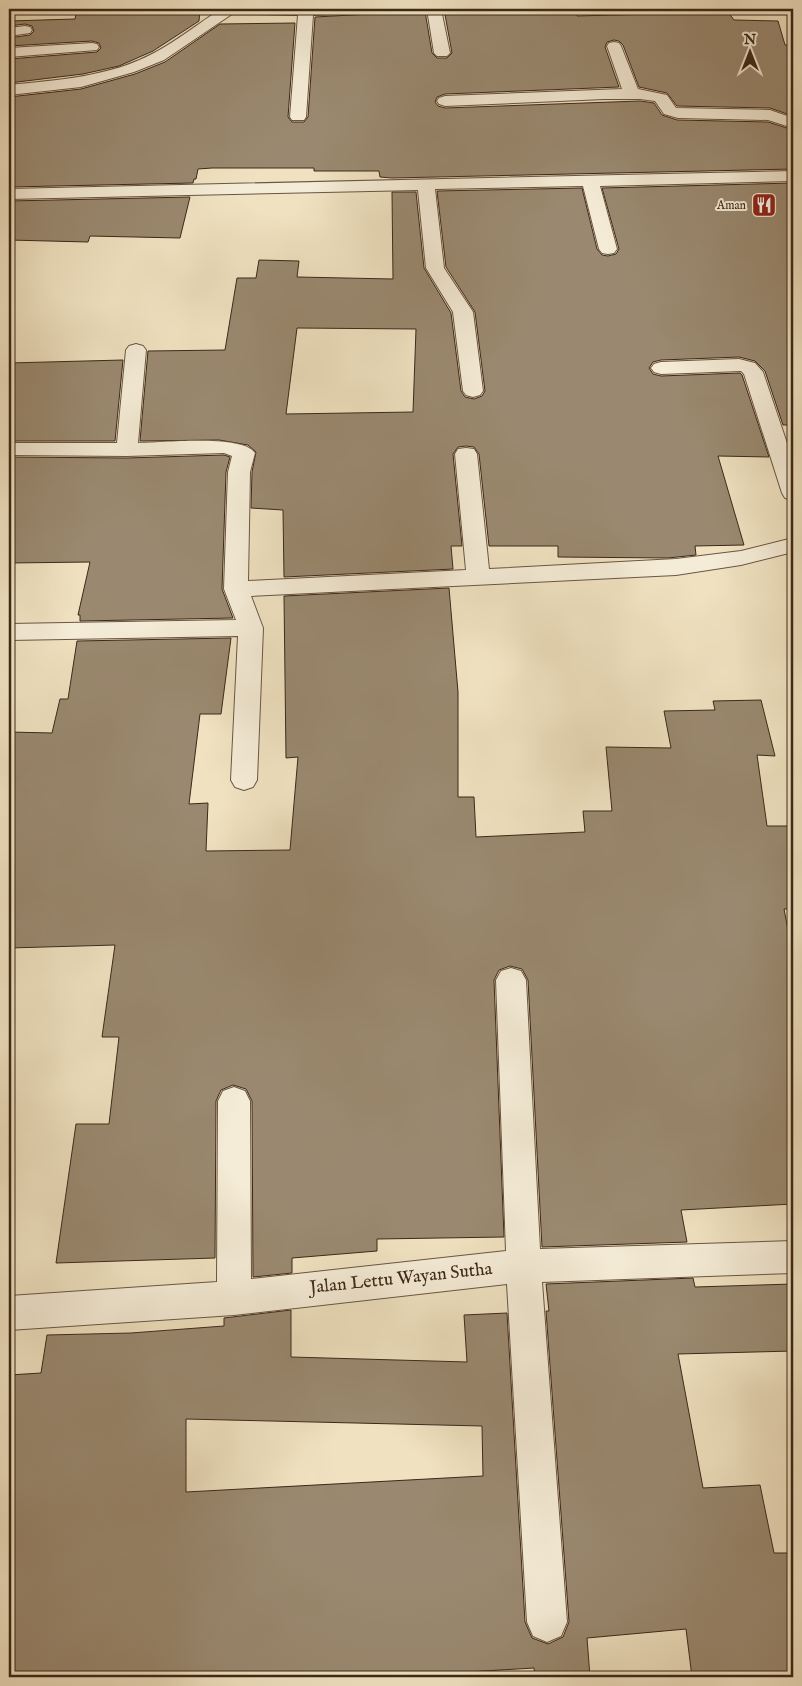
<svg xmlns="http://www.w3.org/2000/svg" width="802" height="1686" font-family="'IM FELL English',serif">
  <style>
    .building { fill: #9a8970; stroke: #3c2819; fill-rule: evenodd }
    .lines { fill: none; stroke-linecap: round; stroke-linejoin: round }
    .minor-casing { stroke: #695643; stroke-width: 2 }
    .minor { fill: #f5ecd7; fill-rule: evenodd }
    .labels { text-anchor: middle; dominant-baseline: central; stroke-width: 4; stroke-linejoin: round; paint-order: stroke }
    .far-poi-label { font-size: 12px; fill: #3c2819; stroke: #f5ecd7; text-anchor: end }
    .near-street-label { font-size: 18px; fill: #3c2819; stroke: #f5ecd7 }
  </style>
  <rect width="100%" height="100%" fill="#f0e2c1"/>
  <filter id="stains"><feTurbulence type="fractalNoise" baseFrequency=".004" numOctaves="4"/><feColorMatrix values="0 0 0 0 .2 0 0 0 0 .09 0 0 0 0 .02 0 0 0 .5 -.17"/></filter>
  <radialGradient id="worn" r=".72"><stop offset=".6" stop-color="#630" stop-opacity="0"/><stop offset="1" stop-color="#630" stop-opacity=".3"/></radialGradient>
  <g class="building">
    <path d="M135 9H200L199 21 153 51 119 66 83 74 9 83V59L97 52 101 48 99 43 92 41 9 46V38L30 35 34 31 32 26 25 24 9 26V21L75 19 77 10Z"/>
    <path d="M444 9H575L577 16 728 12 734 20 778 21 785 45H793V116L770 108 677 106 667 93 639 87 623 45 619 41 614 40 607 42 605 47 619 87 445 94 437 97 435 102 438 106 445 108 640 101 654 103 662 115 677 120 768 122 793 130V169L392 178 380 177 379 171H314V168H212L198 169 196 179H194L193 183 9 187V97L81 89 135 74 165 62 220 24 295 23 288 117 292 122H304L308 117 315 17 425 11 432 53 437 58H447L452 53Z"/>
    <path d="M793 183V425H783L765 371 755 361 739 357 661 360 653 362 649 368 653 374 661 376 740 373 742 375 769 457 718 456 744 545 695 546 696 555 668 558 558 557V546H489L479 454 474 447 466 446 458 447 453 454 462 546H451L453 569 284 577 283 510 251 508 252 472 256 452 248 445 219 440 140 441 148 351 225 350 237 278H256L259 260 299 261 297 277 393 279 392 192H416L424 268 451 313 461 391 465 397 474 399 482 396 485 391 475 312 446 267 437 191 582 188 597 249 602 255 608 256 616 254 619 249 602 188ZM297 328 416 329 413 412 286 414Z"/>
    <path d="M190 197 180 238 90 236 88 242 9 240V201Z"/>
    <path d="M123 360 115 441H9V363Z"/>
    <path d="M224 455 230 457 226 472 222 589 233 618 80 621V615H78L90 562 9 563V457L127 458Z"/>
    <path d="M449 588 458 692V797H474L476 837 585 832 583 811H612L606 747 671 748 664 711 715 710 713 701 761 700 775 756 757 755 767 826H793V909H784L793 956V1204L681 1210 687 1242 542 1247 528 980 522 969 510 966 499 970 494 980 504 1237 377 1239V1251L292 1258V1273L253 1277 252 1101 246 1089 233 1085 221 1090 216 1101 215 1258 56 1263 76 1124H109L119 1037H102L115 945 9 948V732L52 733 60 699H68L77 641 231 638 221 714H200L189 804 208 803 206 851 290 850 298 757 286 758 284 596Z"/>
    <path d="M693 1278 695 1287 793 1284V1351L678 1354 703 1488 760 1485 774 1553H793V1677H692L686 1629 587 1638 590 1677H535L534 1668 467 1672V1677H9V1375L41 1373 47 1335 131 1333 224 1326V1318L291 1310V1357L467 1362 464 1315 507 1313 525 1622 532 1638 548 1644 563 1637 569 1622 546 1311H549L546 1284ZM186 1419 482 1426 483 1476 186 1492Z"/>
  </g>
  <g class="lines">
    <defs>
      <g id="minor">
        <path d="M221 9H381L379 12 374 13 313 15 306 117 304 120H292L290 117 298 15 232 14 164 60 134 72 81 87 9 95V85C57 80 110 77 154 53 177 41 199 23 221 9Z"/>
        <path d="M427 9H441L450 53 447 56H437L434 53Z"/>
        <path d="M25 26 30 27 32 30 30 33 9 36V28Z"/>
        <path d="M614 42 619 43 621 46 638 89 667 95 676 108 770 110 793 118V128L768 120 678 118 664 114 655 101 640 99H604L445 106 439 104 437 101 439 98 445 96 622 89 607 46 609 43Z"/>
        <path d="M92 43 97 44 99 47 97 50 9 57V48Z"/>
        <path d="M793 171V181L600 186 617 249 614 253 608 254 602 253 599 249 583 186 435 189 444 268 473 312 483 391 480 395 473 397 466 395 463 391 453 312 426 268 418 190 9 199V189Z"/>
        <path d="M136 344 143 346 146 350 138 443C162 443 242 434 255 453L250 472 248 581 466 570 455 454 458 449 466 448 474 449 477 454 489 569 676 559 741 551 793 538V552L741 565 676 575 251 596 263 628 257 780 253 787 244 790 235 787 231 780 238 636 9 640V624L236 620 224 589 228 472 232 456 224 453 127 456 9 455V443H117L126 350 129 346Z"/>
        <path d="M739 359 755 363 763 372 793 461V500L785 498 782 493 744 374 741 371 661 374 654 372 651 368 654 364 661 362Z"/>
        <path d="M511 968 521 971 526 980 540 1249 793 1241V1273L542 1282 567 1622 561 1636 547 1642 533 1636 527 1622 507 1284 234 1315 9 1330V1296L217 1282 218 1101 223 1091 234 1087 245 1091 250 1101 251 1279 506 1251 496 980 501 971Z"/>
      </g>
    </defs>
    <use href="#minor" class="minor-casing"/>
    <use href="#minor" class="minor"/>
  </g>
  <defs>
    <symbol id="restaurant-square" viewBox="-11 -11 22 22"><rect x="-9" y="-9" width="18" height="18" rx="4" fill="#8f2418" stroke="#f5ecd7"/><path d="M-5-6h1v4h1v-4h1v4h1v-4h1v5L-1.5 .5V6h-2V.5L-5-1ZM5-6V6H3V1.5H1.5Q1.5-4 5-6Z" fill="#fff"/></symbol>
  </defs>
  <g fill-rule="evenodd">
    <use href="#restaurant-square" x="750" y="191" width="28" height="28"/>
  </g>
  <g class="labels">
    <g class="far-poi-label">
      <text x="746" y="205">Aman</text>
    </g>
    <g class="near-street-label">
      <text transform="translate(401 1279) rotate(-6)">Jalan Lettu Wayan Sutha</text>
    </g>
  </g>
  <rect width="802" height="1686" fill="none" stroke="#f0e2c1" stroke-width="30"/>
  <rect x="10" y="10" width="782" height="1666" fill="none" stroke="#3c2819" stroke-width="2.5"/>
  <rect x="15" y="15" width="772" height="1656" fill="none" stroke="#3c2819"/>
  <g transform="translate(750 52)" stroke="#f5ecd7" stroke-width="4" paint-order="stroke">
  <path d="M0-4L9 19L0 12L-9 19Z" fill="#3c2819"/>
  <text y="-8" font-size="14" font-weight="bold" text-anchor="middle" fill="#3c2819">N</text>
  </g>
  <rect width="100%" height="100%" filter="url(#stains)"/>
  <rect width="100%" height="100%" fill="url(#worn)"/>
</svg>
